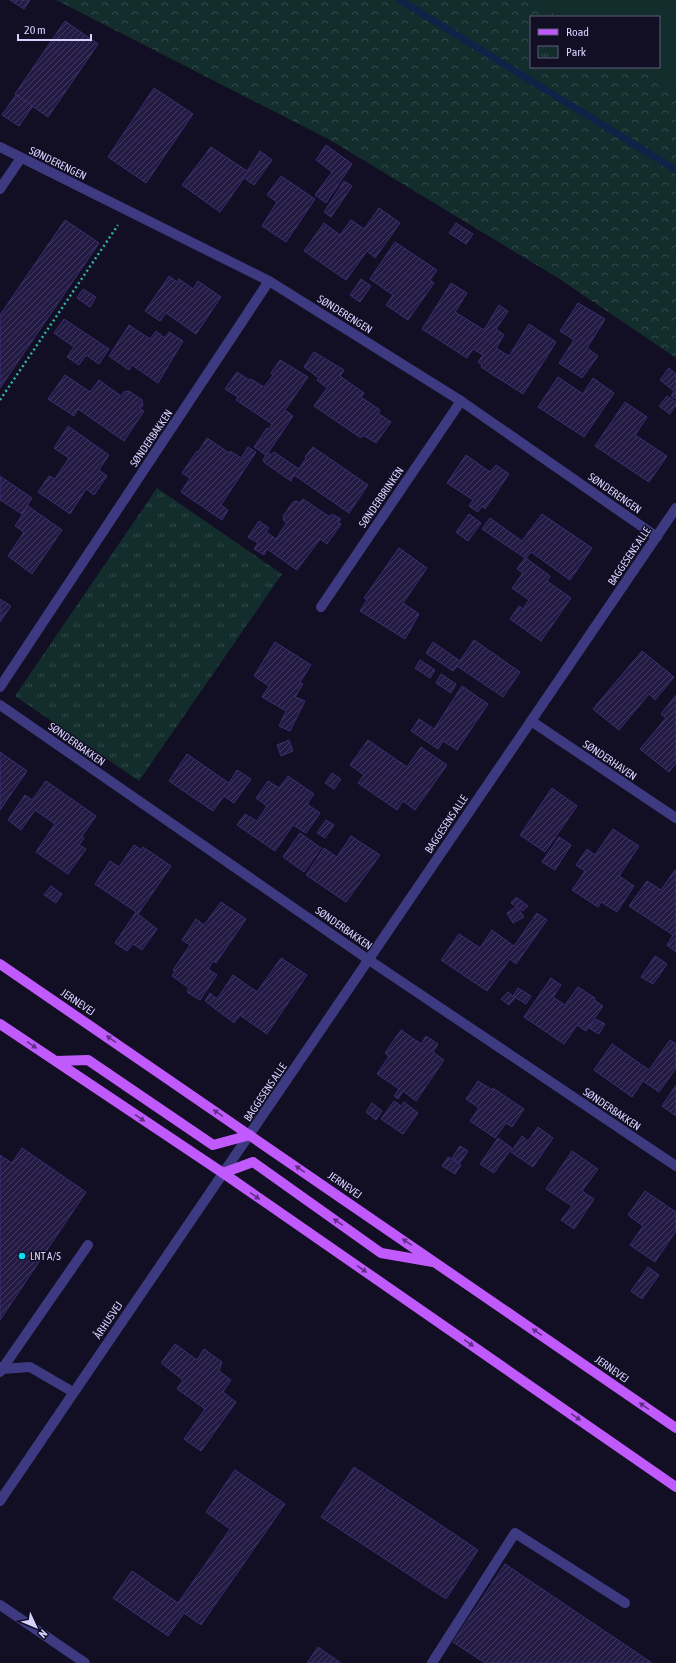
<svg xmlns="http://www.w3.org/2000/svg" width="676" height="1663" font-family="'Asap Condensed',sans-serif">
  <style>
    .grass { fill: #122d2c }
    .forest { fill: url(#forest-crowns) }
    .park { fill: url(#park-tufts) }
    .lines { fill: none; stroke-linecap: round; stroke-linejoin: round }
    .stream { stroke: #0d2448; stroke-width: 7 }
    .building { fill: url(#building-hatch); stroke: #3b2d70 }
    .path { stroke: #30b3ac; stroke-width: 2.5; stroke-dasharray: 2 3; stroke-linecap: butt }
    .minor { stroke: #3d3a82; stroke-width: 10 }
    .major { stroke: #c15afc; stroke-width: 10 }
    .oneway { fill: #613085 }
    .poi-dot { fill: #04def8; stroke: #120e23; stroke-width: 1.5 }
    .labels { text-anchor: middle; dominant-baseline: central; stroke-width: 3; stroke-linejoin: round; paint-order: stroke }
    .street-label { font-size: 11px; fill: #d7d1fe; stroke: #120e23 }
    .poi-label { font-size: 11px; fill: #d7d1fe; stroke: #120e23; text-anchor: start }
  </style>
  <defs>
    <pattern id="forest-crowns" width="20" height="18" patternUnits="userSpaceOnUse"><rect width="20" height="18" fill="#122d2c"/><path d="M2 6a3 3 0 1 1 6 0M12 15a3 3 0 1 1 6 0" fill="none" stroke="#344a4c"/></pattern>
    <pattern id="park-tufts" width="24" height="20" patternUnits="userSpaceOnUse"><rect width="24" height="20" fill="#122d2c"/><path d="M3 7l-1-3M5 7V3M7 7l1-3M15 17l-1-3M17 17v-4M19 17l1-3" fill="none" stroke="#344a4c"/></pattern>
    <pattern id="building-hatch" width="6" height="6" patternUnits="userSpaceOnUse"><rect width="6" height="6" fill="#231b44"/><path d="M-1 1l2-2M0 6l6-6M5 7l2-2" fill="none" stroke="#423b60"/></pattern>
  </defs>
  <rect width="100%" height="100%" fill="#120e23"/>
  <path class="grass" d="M534 0H676V94L635 67H659V17H559Z"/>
  <path class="forest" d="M56 0H534L559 17H531V67H635L676 94V358L558 278 330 140Z"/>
  <path class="park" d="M157 488 282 574 139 781 15 696Z"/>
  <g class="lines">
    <path class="stream" d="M400 0 676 170"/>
  </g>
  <g class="building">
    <path d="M10 0H30L24 9Z"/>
    <path d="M65 21 98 44 48 117 15 94Z"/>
    <path d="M154 88 193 114 146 183 108 157Z"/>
    <path d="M16 95 33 106 19 126 2 115Z"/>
    <path d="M326 145 352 164 326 203 315 195 332 172 316 160Z"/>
    <path d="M211 147 247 171 260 151 272 160 254 185 244 178 220 212 182 185Z"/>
    <path d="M281 176 315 199 286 242 262 226 277 202 267 195Z"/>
    <path d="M344 181 352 186 331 217 324 212Z"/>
    <path d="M379 208 400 223 375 258 367 251 346 280 304 251 324 223 340 235 351 220 364 229Z"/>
    <path d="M65 220 99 243 0 388V315Z"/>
    <path d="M456 223 473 234 466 244 449 233Z"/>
    <path d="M395 242 437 270 430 280 434 283 408 320 386 305 393 295 370 279Z"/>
    <path d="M169 276 177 282 179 279 193 289 198 281 221 297 196 334 166 313 160 321 145 311Z"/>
    <path d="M361 279 371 286 360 302 350 295Z"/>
    <path d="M451 283 467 293 455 312 484 330 499 305 508 311 496 329 504 335 496 348 509 356 529 324 556 342 523 394 481 367 482 365 478 362 483 355 473 349 467 358 422 329Z"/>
    <path d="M83 289 96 297 90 307 77 298Z"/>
    <path d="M578 303 605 319 587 348 598 356 582 378 559 363 574 340 560 331Z"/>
    <path d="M64 319 109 349 99 364 86 355 79 365 67 357 74 347 54 333Z"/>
    <path d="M129 325 150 339 156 331 165 338 169 332 183 341 158 383 132 365 129 370 109 356Z"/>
    <path d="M314 352 344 370 340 376 364 393 361 397 380 410 378 413 391 422 376 443 363 435 361 438 314 406 327 388 317 380 319 378 304 367Z"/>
    <path d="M280 360 308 377 285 410 293 416 268 453 271 455 274 452 299 469 306 458 305 457 313 447 368 485 349 513 294 475 291 481 265 463 263 460 266 455 254 447 267 428 269 429 272 424 236 400 238 397 225 389 237 372 249 380 251 379 264 387 273 375 271 373Z"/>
    <path d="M669 368 676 374V399L671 396 674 391 660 380Z"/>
    <path d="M65 375 90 392 99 380 121 396 124 392 129 391 142 400 143 405 140 409 144 411 124 441 78 409 74 416 48 399Z"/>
    <path d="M558 377 583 394 593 378 614 393 584 437 538 407Z"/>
    <path d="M667 396 676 402V405L670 414 659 406Z"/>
    <path d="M625 402 647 417 635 435 667 456 649 482 595 446Z"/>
    <path d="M68 426 109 455 99 470 107 476 94 495 86 489 70 514 38 492 49 476 55 479 69 458 54 448Z"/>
    <path d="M207 438 229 453 230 451 241 458 248 447 256 452 221 505 228 510 222 520 181 492 190 478 182 473 197 451 198 452Z"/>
    <path d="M466 455 490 472 496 465 509 474 485 509 482 506 478 512 469 506 473 500 447 483Z"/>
    <path d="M0 476 32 498 22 514 0 500Z"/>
    <path d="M303 499 330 517 332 514 341 519 338 523 341 524 327 544 320 539 297 570 267 549 264 555 254 549 258 543 248 537 259 521 269 528 266 532 276 539 287 522 284 521 283 516 293 502 297 501 300 503Z"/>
    <path d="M28 506 62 530 32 574 8 556 24 532 15 526Z"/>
    <path d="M469 514 481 523 468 541 456 532Z"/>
    <path d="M542 514 592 548 570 580 531 552 526 558 550 576 547 581 571 598 541 641 510 619 519 606 523 609 529 600 512 588 523 573 517 569 525 558 482 529 490 518 522 541Z"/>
    <path d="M399 548 427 568 403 603 419 614 405 639 360 611 367 600 364 598Z"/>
    <path d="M0 599 11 606 0 622Z"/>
    <path d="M474 640 520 672 503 697 457 666 453 671 426 653 433 642 460 661Z"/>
    <path d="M275 642 311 665 300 682 303 684 295 697 305 701 290 731 279 726 286 711 262 697 269 686 254 676Z"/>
    <path d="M642 651 674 677 655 700 649 694 619 730 593 709Z"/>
    <path d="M420 660 435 670 430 678 415 668Z"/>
    <path d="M441 674 456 684 451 693 436 683Z"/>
    <path d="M462 686 488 704 457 750 443 741 438 749 411 731 419 719 434 729Z"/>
    <path d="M676 695V763L669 772 640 749 666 718 661 714Z"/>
    <path d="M289 740 293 751 281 756 277 745Z"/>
    <path d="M368 740 407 767 421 747 447 765 415 810 403 801 397 810 358 783 364 775 350 765Z"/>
    <path d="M0 752 27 771 0 810Z"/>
    <path d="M187 754 229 783 237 770 251 779 234 803 224 796 213 811 169 781Z"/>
    <path d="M332 773 341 779 334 789 325 783Z"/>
    <path d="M288 776 314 794 307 804 320 813 306 833 293 825 275 851 237 825 245 814 257 821 267 806 256 798 268 781 279 788Z"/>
    <path d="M46 781 96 816 82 836 84 838 79 845 86 849 68 874 36 852 55 824 35 810 21 830 8 820 25 795 32 800Z"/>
    <path d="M552 788 577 806 545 852 520 835Z"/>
    <path d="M326 820 334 825 325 838 317 833Z"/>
    <path d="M613 829 639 846 619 876 634 886 617 912 601 902 598 907 572 890 585 871 576 865 587 849 595 855Z"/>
    <path d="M300 833 321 848 304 872 283 857Z"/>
    <path d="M351 836 380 855 346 902 306 875 324 848 337 857Z"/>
    <path d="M559 837 571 845 555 870 542 862Z"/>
    <path d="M134 845 141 850 143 847 171 866 138 914 157 929 142 950 133 944 127 951 115 943 136 912 95 884 110 861 119 867Z"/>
    <path d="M675 870 676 871V952L667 945 673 935 629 906 647 881 661 890Z"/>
    <path d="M51 886 62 894 56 903 44 895Z"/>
    <path d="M516 897 528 906 523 911 517 907 524 917 513 923 507 913 516 907 511 903Z"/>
    <path d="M221 902 246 919 216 963 213 961 208 969 217 975 200 1000 187 992 189 988 172 976 175 971 173 970 190 945 182 940 196 919 204 925Z"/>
    <path d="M537 913 547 920 516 964 510 959 487 991 441 960 459 934 480 948 492 930 514 946Z"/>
    <path d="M655 956 667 964 653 984 641 977Z"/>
    <path d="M281 958 307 975 267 1034 241 1016 243 1013H242L234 1023 205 1001 210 993 217 999 233 975 257 992Z"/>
    <path d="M551 978 561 985 553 997 565 1005 578 987 595 998 594 1000 603 1006 586 1031 577 1025 564 1044 524 1017Z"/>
    <path d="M518 988 531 996 526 1004 513 996Z"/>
    <path d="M508 992 515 998 509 1005 501 999Z"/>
    <path d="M596 1019 605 1024 599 1034 589 1028Z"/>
    <path d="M401 1030 421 1044 426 1036 438 1044 433 1052 444 1060 416 1101 403 1091 398 1099 394 1096 399 1089 377 1074 389 1056 385 1053Z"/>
    <path d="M670 1040 676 1044V1068L659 1092 643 1081 632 1097 594 1070 612 1044 649 1070Z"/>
    <path d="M478 1081 492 1090 493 1088 524 1109 512 1127 506 1123 495 1138 470 1121 479 1108 466 1099Z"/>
    <path d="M676 1085V1116L662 1106Z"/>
    <path d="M394 1101 401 1106 404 1102 418 1113 403 1134 381 1119Z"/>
    <path d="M372 1103 382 1111 376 1120 366 1112Z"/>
    <path d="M538 1127 553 1138 533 1167 511 1152 522 1136 528 1141Z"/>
    <path d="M498 1138 512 1148 494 1173 480 1164Z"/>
    <path d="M460 1146 468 1151 460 1163 452 1158Z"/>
    <path d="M22 1148 86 1192 0 1320V1155L12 1163Z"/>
    <path d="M572 1151 598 1169 582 1191 594 1199 574 1229 561 1220 572 1206 546 1189Z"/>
    <path d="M448 1157 461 1165 455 1174 442 1166Z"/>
    <path d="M645 1191 676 1212V1231L655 1262 630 1245 643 1226 628 1215Z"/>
    <path d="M648 1267 659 1275 642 1299 631 1291Z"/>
    <path d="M175 1344 197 1360 204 1349 222 1362 219 1371 231 1380 223 1392 236 1402 201 1451 184 1439 205 1409 177 1389 183 1380 161 1363Z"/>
    <path d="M354 1467 478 1550 446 1599 321 1517Z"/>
    <path d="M235 1470 285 1504 201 1625 184 1613 168 1636 113 1598 132 1571 178 1603 230 1529 206 1512Z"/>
    <path d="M505 1564 652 1663H485L453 1642Z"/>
    <path d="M318 1647 341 1663H307Z"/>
  </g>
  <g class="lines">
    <path class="path" d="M0 400 118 225"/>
    <g class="minor">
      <path d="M0 147 269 281 461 401 657 537"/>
      <path d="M0 189 21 158"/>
      <path d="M321 607 461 401"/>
      <path d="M0 687 269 281"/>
      <path d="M0 705 369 960 676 1166"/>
      <path d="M531 721 676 818"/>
      <path d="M0 1367 2 1369 30 1367 73 1392"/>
      <path d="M0 1372 88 1245"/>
      <path d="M0 1501 676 508"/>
      <path d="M0 1605 85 1663"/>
      <path d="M432 1663 515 1533 625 1603"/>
    </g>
    <g class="major">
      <path d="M0 964 676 1428"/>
      <path d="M0 1024 223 1173 676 1487"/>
      <path d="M56 1061 88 1060 213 1145 250 1135"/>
      <path d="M223 1173 253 1162 381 1253 433 1262"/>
    </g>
  </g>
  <defs><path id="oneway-solid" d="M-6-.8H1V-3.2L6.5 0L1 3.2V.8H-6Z"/></defs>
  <g class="oneway">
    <use href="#oneway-solid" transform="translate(111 1039) rotate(-146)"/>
    <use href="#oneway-solid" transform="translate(32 1045) rotate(34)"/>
    <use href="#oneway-solid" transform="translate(218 1113) rotate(-146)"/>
    <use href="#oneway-solid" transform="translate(140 1118) rotate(34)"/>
    <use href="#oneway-solid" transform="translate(300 1169) rotate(-145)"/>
    <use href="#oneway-solid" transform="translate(255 1196) rotate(35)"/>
    <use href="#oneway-solid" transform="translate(338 1222) rotate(-145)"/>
    <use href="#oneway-solid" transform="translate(407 1242) rotate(-145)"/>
    <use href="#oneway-solid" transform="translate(362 1269) rotate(35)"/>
    <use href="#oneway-solid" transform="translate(537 1332) rotate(-145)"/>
    <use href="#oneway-solid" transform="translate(469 1343) rotate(35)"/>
    <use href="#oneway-solid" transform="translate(644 1406) rotate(-145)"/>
    <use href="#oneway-solid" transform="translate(576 1417) rotate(35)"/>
  </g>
  <circle class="poi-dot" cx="22" cy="1256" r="4"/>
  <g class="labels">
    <g class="street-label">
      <text transform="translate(58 163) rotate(26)">SØNDERENGEN</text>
      <text transform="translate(345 314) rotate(32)">SØNDERENGEN</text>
      <text transform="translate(151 438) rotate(-56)">SØNDERBAKKEN</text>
      <text transform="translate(615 493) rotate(35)">SØNDERENGEN</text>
      <text transform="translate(381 497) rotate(-56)">SØNDERBRINKEN</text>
      <text transform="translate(629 556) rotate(-56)">BAGGESENS ALLE</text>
      <text transform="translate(77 744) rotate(35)">SØNDERBAKKEN</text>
      <text transform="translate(610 760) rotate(34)">SØNDERHAVEN</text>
      <text transform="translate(446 824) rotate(-56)">BAGGESENS ALLE</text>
      <text transform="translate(344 928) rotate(35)">SØNDERBAKKEN</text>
      <text transform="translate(78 1002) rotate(34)">JERNEVEJ</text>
      <text transform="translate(265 1092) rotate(-56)">BAGGESENS ALLE</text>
      <text transform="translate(612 1109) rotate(34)">SØNDERBAKKEN</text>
      <text transform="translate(345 1185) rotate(35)">JERNEVEJ</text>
      <text transform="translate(108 1320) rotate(-56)">ÅRHUSVEJ</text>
      <text transform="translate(612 1369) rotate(35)">JERNEVEJ</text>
    </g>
    <g class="poi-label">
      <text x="30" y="1256">LNT A/S</text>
    </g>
  </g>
  <rect x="530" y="16" width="130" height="52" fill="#120e23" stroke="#615c7b"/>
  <rect x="538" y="29" width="20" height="6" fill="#c15afc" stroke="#615c7b"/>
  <text x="566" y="36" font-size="12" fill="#d7d1fe">Road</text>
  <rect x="538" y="46" width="20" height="12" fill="url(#park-tufts)" stroke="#615c7b"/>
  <text x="566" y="56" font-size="12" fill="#d7d1fe">Park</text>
  <g transform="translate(36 1627) rotate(134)" stroke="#120e23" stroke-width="3" paint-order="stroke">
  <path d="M0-3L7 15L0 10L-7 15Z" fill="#d7d1fe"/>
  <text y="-6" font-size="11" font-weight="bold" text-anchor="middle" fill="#d7d1fe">N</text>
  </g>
  <path d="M18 34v6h73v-6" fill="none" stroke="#d7d1fe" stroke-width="2"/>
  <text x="24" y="34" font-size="12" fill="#d7d1fe" stroke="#120e23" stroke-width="3" paint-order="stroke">20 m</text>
</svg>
